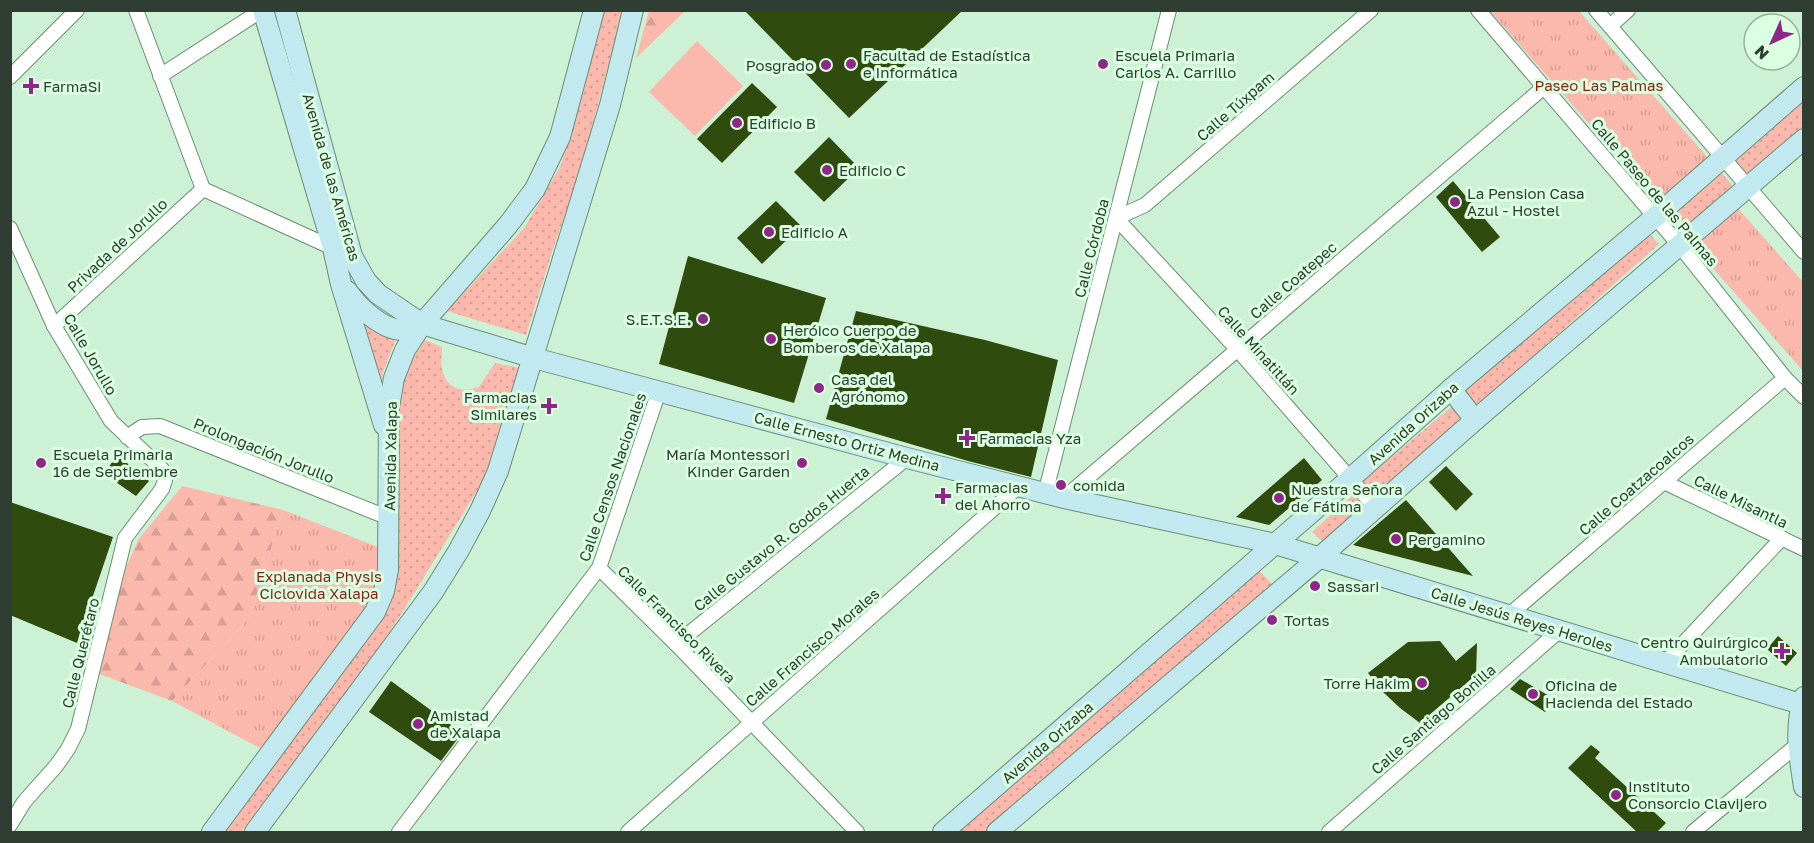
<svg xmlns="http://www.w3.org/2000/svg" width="1814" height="843" font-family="'Golos Text',sans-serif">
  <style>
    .grass { fill: url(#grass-dots) }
    .forest { fill: url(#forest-firs) }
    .park { fill: url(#park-tufts) }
    .pitch { fill: #fbb8ac }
    .building { fill: #304b0e }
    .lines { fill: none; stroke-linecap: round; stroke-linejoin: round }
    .street-casing { stroke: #6c8e73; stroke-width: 16 }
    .secondary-casing { stroke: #6c8e73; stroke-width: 22 }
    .street { stroke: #fff; stroke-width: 14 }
    .secondary { stroke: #c2e9f0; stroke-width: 20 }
    .poi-dot { fill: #902689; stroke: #daffe1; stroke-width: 2 }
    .labels { text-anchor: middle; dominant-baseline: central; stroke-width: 6; stroke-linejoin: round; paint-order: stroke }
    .poi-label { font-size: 15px; fill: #2f3d32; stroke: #daffe1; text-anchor: start }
    .park-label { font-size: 15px; fill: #8c1f11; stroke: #daffe1 }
    .street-label { font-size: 15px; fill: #2f3d32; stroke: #daffe1 }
  </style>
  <defs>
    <pattern id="grass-dots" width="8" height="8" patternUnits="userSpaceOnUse" patternTransform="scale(1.5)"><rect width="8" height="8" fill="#fbb8ac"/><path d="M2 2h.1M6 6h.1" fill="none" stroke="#d79f94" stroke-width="1.8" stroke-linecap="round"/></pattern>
    <pattern id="forest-firs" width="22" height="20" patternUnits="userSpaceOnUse" patternTransform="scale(1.5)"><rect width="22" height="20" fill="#fbb8ac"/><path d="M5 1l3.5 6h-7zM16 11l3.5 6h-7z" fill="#d79f94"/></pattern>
    <pattern id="park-tufts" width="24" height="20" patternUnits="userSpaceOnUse" patternTransform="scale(1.5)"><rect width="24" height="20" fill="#fbb8ac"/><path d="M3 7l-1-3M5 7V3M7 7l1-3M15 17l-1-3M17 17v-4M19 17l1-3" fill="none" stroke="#d79f94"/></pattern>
  </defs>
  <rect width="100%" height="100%" fill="#cdf1d4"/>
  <g class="grass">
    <path d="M602 11H623L579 175 555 243 526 335 447 311 525 227 561 165Z"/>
    <path d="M1803 100V132L1750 180 1732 160Z"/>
    <path d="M1721 172 1736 190 1683 235 1667 217Z"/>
    <path d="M1647 231 1659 244 1475 408 1462 390Z"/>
    <path d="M355 320 397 336 383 372 377 402Z"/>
    <path d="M425 340 442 347C442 355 440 366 443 373 449 391 464 392 479 387L495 363 520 368 503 428 483 481 400 616 354 686 294 772 241 832H219L384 608 398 577 399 544 393 470 398 397 407 367Z"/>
    <path d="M1456 403 1467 418 1374 497 1362 482Z"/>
    <path d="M1353 495 1368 511 1328 546 1312 532Z"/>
    <path d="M1257 568 1272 584 987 832H958Z"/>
  </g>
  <g class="forest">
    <path d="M649 11H685L636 58Z"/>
    <path d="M182 486 283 510 250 617 172 701 94 672 112 600 138 540Z"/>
  </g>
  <g class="park">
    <path d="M1490 11H1579L1709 159 1658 202Z"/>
    <path d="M1735 205 1803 282V371L1690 242Z"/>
    <path d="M283 510 391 552 386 585 269 753 172 701 250 617Z"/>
  </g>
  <path class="pitch" d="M697 41 743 86 695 136 649 92Z"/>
  <g class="building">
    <path d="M744 10H963L849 118Z"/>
    <path d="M752 83 777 107 722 163 697 139Z"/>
    <path d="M829 137 859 168 824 202 794 172Z"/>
    <path d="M1453 181 1500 237 1482 252 1436 197Z"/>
    <path d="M776 201 801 226 762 264 737 238Z"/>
    <path d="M688 256 826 298 794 403 659 364Z"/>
    <path d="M856 311 985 340 1058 360 1031 477 968 461 826 419Z"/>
    <path d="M117 455 149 481 136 496 104 474Z"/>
    <path d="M1304 458 1322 480 1269 525 1236 517Z"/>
    <path d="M1446 466 1473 494 1456 511 1429 482Z"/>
    <path d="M1406 500 1473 576 1353 545Z"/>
    <path d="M10 502 113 537 77 643 10 615Z"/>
    <path d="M1778 636 1797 653 1786 666 1767 649Z"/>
    <path d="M1440 641 1456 661 1477 643 1476 675 1420 723 1400 708 1383 692 1368 673 1408 642Z"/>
    <path d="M1520 679 1556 700 1545 712 1510 689Z"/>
    <path d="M391 681 462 733 441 761 369 712Z"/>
    <path d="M1591 745 1600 752 1595 758 1666 823 1657 832H1637L1568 768Z"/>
  </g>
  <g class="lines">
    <defs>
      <g id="street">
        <path d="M136 10 203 189 333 248"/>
        <path d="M1371 10 1145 205 1116 218 1237 349 1375 507"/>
        <path d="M1478 10 1680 246 1785 378 1804 397"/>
        <path d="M1596 10 1804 252"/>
        <path d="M1610 26 1628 10"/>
        <path d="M160 76 262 10"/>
        <path d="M10 77 77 10"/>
        <path d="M10 228 54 326 111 421 162 469 165 480 162 489 125 538 78 729 68 749 56 766 24 802 10 825"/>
        <path d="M54 326 203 189"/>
        <path d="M127 437 142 427 160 426 389 518"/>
        <path d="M1664 482 1804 549"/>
        <path d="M1045 494 1169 10"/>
        <path d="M1064 498 1544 87"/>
        <path d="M599 568 676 644 857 832"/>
        <path d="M1509 615 1785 378"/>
        <path d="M676 644 907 458"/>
        <path d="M1665 663 1782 538"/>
        <path d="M399 832 599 568 659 391"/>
        <path d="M628 832 1019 486"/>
        <path d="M1329 832 1559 631"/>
        <path d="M1693 832 1797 745"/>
      </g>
      <g id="secondary">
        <path d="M263 10 333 248 341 284 384 425"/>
        <path d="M285 10 352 256 366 281 378 294 422 324 534 358 907 458 1064 498 1275 544 1804 705"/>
        <path d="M347 291C358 307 383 331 404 330 410 330 417 326 422 324"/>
        <path d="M1451 389 1475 420"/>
        <path d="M1804 697C1794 728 1799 755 1804 787"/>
        <path d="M212 832 375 612 384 591 388 570 389 407 394 378 405 350 422 324 508 225 535 189 560 137 594 10"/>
        <path d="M255 832 433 592 459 550 480 511 498 471 610 105 633 10"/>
        <path d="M943 832 1351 478 1451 389 1655 217 1804 87"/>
        <path d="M997 832 1319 558 1475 420 1804 139"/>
      </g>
    </defs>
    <use href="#street" class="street-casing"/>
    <use href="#secondary" class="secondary-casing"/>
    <use href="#street" class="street"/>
    <use href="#secondary" class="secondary"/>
  </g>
  <g class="poi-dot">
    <circle cx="851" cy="64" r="6"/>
    <circle cx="1103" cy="64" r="6"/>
    <circle cx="826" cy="65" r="6"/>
    <path d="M28 77h6v6h6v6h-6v6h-6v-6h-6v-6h6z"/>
    <circle cx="737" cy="123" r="6"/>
    <circle cx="827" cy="170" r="6"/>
    <circle cx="1455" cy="202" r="6"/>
    <circle cx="769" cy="232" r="6"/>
    <circle cx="703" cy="319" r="6"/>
    <circle cx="771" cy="339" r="6"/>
    <circle cx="819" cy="388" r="6"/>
    <path d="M546 397h6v6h6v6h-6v6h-6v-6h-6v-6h6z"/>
    <path d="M964 429h6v6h6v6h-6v6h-6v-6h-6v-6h6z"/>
    <circle cx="41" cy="463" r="6"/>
    <circle cx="802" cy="463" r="6"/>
    <circle cx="1061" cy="485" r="6"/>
    <path d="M940 487h6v6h6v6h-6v6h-6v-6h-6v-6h6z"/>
    <circle cx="1279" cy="498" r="6"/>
    <circle cx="1396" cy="539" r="6"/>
    <circle cx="1315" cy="586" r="6"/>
    <circle cx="1272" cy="620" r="6"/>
    <path d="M1779 642h6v6h6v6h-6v6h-6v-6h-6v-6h6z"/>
    <circle cx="1422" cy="683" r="6"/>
    <circle cx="1533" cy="694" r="6"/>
    <circle cx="418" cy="724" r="6"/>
    <circle cx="1616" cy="795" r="6"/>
  </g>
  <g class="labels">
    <g class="poi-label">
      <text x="863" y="55">Facultad de Estadística<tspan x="863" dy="17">e Informática</tspan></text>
      <text x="1115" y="55">Escuela Primaria<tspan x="1115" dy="17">Carlos A. Carrillo</tspan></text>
      <text x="814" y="65" text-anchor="end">Posgrado</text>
      <text x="43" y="86">FarmaSi</text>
      <text x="749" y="123">Edificio B</text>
      <text x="839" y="170">Edificio C</text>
      <text x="1467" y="193">La Pension Casa<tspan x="1467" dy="17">Azul - Hostel</tspan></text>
      <text x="781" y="232">Edificio A</text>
      <text x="691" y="319" text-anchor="end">S.E.T.S.E.</text>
      <text x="783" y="330">Heróico Cuerpo de<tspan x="783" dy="17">Bomberos de Xalapa</tspan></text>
      <text x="831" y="379">Casa del<tspan x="831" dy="17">Agrónomo</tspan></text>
      <text x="537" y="397" text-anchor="end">Farmacias<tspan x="537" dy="17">Similares</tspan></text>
      <text x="979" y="438">Farmacias Yza</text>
      <text x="53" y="454">Escuela Primaria<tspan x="53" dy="17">16 de Septiembre</tspan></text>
      <text x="790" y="454" text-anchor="end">María Montessori<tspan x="790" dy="17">Kinder Garden</tspan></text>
      <text x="1073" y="485">comida</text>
      <text x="955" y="487">Farmacias<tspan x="955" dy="17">del Ahorro</tspan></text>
      <text x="1291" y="489">Nuestra Señora<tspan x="1291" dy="17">de Fátima</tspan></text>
      <text x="1408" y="539">Pergamino</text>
      <text x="1327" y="586">Sassari</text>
      <text x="1284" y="620">Tortas</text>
      <text x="1768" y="642" text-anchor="end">Centro Quirúrgico<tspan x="1768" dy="17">Ambulatorio</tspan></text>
      <text x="1410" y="683" text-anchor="end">Torre Hakim</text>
      <text x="1545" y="685">Oficina de<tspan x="1545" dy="17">Hacienda del Estado</tspan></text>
      <text x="430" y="715">Amistad<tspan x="430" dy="17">de Xalapa</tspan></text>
      <text x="1628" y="786">Instituto<tspan x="1628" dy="17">Consorcio Clavijero</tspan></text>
    </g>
    <g class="park-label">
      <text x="1599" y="85">Paseo Las Palmas</text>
      <text x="319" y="576">Explanada Physis<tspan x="319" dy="17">Ciclovida Xalapa</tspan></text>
    </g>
    <g class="street-label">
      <text transform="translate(1235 106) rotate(-41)">Calle Túxpam</text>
      <text transform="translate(332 177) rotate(74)">Avenida de las Américas</text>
      <text transform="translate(1655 192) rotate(50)">Calle Paseo de las Palmas</text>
      <text transform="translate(117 245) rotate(-43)">Privada de Jorullo</text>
      <text transform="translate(1091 248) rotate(-76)">Calle Córdoba</text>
      <text transform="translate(1293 280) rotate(-41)">Calle Coatepec</text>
      <text transform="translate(1259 350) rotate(48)">Calle Minatitlán</text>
      <text transform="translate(91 354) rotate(60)">Calle Jorullo</text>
      <text transform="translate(1413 423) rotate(-42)">Avenida Orizaba</text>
      <text transform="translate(847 441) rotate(15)">Calle Ernesto Ortiz Medina</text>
      <text transform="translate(264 450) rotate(22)">Prolongación Jorullo</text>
      <text transform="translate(390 456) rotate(-89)">Avenida Xalapa</text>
      <text transform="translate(612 477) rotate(-71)">Calle Censos Nacionales</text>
      <text transform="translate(1636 484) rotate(-41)">Calle Coatzacoalcos</text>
      <text transform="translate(1741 501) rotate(26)">Calle Misantla</text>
      <text transform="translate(781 538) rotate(-39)">Calle Gustavo R. Godos Huerta</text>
      <text transform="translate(1522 619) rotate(17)">Calle Jesús Reyes Heroles</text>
      <text transform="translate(677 624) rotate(45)">Calle Francisco Rivera</text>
      <text transform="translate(812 647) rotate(-41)">Calle Francisco Morales</text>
      <text transform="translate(80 653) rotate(-76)">Calle Querétaro</text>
      <text transform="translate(1433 719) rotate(-41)">Calle Santiago Bonilla</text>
      <text transform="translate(1047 742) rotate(-41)">Avenida Orizaba</text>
    </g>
  </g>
  <rect width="1814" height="843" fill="none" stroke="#2f3d32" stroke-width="24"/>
  <g transform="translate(1772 42) rotate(225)"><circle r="28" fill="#daffe1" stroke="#96b19b" stroke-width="1.5"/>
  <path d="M0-4.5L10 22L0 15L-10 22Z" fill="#902689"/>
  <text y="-9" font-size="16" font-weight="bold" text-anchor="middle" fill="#2f3d32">N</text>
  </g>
</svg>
